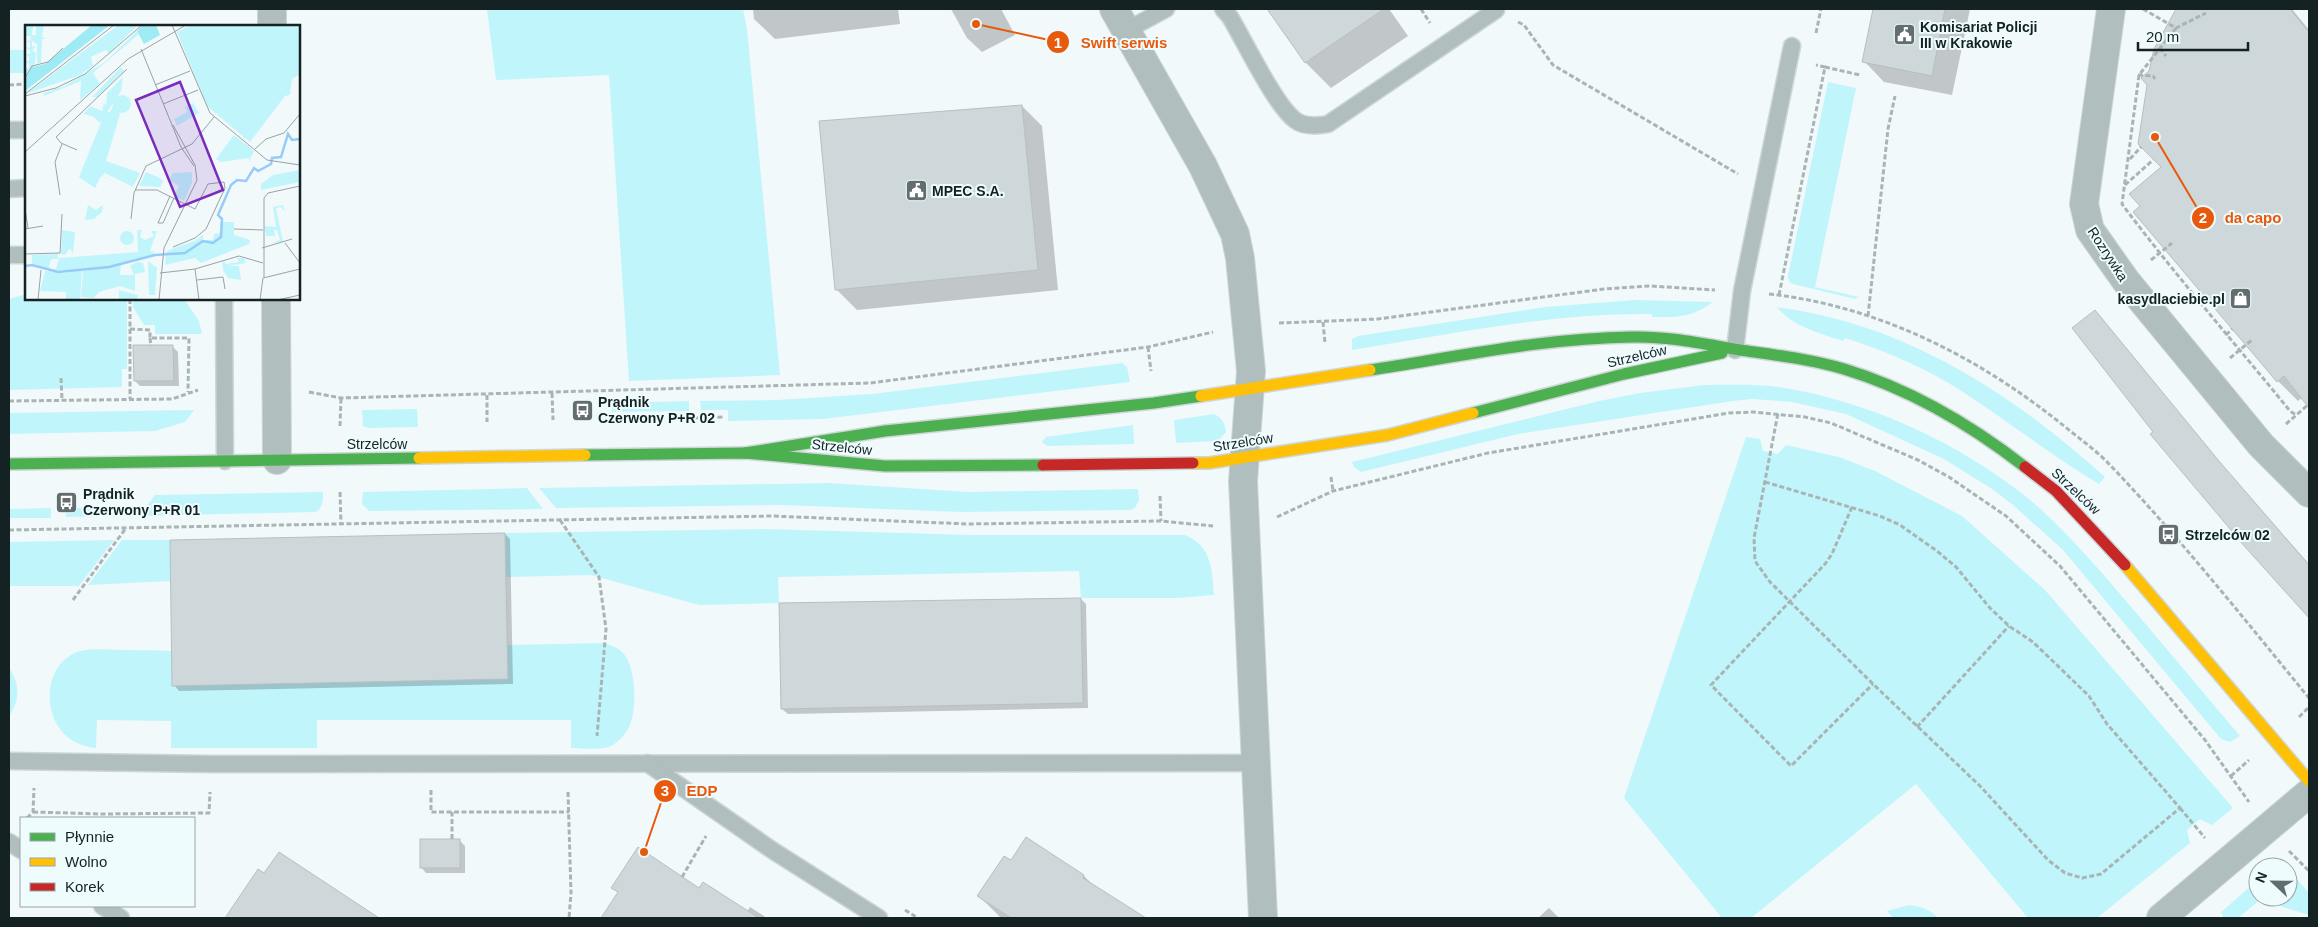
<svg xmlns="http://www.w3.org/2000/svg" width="2318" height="927" font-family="Helvetica,sans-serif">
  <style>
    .green { fill: #c1f5fc }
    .shadow { fill: #0003 }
    .building { fill: #ced7da; stroke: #b7bfc2 }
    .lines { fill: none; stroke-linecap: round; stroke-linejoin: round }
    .lane-casing { stroke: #cfd6d7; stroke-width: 19 }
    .street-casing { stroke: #cfd6d7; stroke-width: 30 }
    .fast-casing { stroke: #cfd6d7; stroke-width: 14 }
    .slow-casing { stroke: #cfd6d7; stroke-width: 14 }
    .jam-casing { stroke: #cfd6d7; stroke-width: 14 }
    .path { stroke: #a9b5b4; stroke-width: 3; stroke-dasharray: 5 2.5; stroke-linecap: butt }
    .lane { stroke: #b0bebd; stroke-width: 16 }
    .street { stroke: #b0bebd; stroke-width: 28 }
    .fast { stroke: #4caf50; stroke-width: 11 }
    .slow { stroke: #ffc107; stroke-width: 11 }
    .jam { stroke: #c62828; stroke-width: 11 }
    .labels { text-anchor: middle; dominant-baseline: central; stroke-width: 4; stroke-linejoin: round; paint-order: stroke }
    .poi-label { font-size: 14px; font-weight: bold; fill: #152224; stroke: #effcfe; text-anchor: start }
    .street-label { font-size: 14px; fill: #152224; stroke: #effcfe }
    .inset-river { fill: none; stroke: #97ccf9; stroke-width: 2.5 }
    .inset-road { fill: none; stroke: #9aa3a4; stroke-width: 1 }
    .view { fill: #7b2cbf; fill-opacity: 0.15; stroke: #7b2cbf; stroke-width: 2.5 }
    .inset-edge { fill: none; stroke: #152224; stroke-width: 2.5 }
    .leader { fill: none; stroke: #e8590c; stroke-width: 2 }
    .callout-dot { fill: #e8590c; stroke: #effcfe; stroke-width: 2 }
    .mark-label { font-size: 15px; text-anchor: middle; font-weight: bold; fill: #fff }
    .callout-label { font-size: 15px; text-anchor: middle; font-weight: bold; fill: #e8590c; stroke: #effcfe; stroke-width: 4; stroke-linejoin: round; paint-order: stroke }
  </style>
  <rect width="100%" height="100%" fill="#f2f9fa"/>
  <g class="green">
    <path d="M487 9H743L747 29 780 375 629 381 609 75 496 80Z"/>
    <rect x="9" y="50" width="17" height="23"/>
    <path d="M1828 82 1856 88 1815 287 1859 297 1855 299 1793 284 1789 282 1788 276Z"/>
    <path d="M26 294V299H127V369H122V387L9 390V299Z"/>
    <path d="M133 299H184L199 321 202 334H155V325H144L133 307Z"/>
    <path d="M1635 300 1713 302C1691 318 1678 317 1652 317V314C1551 313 1451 334 1352 350V339L1358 336 1545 307Z"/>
    <path d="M1777 307C1906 324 2010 392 2105 477L2099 484C2052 456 2009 422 1963 392 1926 368 1886 351 1845 338L1843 341C1820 333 1793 327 1777 307Z"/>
    <path d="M1122 363 1127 367 1130 382 823 419 728 421V410H701L700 401 777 400 872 394Z"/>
    <path d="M1704 385C1729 385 1755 384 1779 387 1869 401 1958 442 2029 499 2069 533 2104 575 2138 615 2172 655 2206 696 2240 736L2230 742 2221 739 2063 550 2013 505 1992 489 1944 459 1846 414 1792 402 1752 399 1733 401 1518 434 1361 472 1354 467 1352 462 1599 401 1640 393Z"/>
    <path d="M689 401V411L612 412V403Z"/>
    <path d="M417 409 418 427 368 428 363 426 362 410Z"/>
    <path d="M194 410 185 422 155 431 9 434V413Z"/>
    <path d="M1214 414C1222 418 1225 423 1226 432L1218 441 1176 443 1174 420Z"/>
    <path d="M1133 425 1134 444 1047 446 1042 442 1046 437Z"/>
    <path d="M1746 437 1760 439 1763 451 1778 454 1786 445 1839 457 1875 471 1962 516 2045 590 2233 808 2212 825 2200 819 2187 830 2190 843 2097 918H2028L1916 784 1751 918H1722L1624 798Z"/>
    <path d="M829 483 968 492 1138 489 1139 500 1135 508 1130 510 961 512 783 505 556 508 539 488Z"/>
    <path d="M527 488 543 509 369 511 362 504 363 492Z"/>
    <path d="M323 492C323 500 323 509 315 512L139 516 155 495Z"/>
    <path d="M132 507 125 516 66 517 65 508Z"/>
    <path d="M51 508V518H9V509Z"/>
    <path d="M764 529 971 535H1185C1212 546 1212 570 1214 595L1177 598H1081L1079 571 778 577 779 603 699 605 591 575 506 577 505 533Z"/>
    <path d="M114 540 79 586H9V542Z"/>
    <path d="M122 540H170L171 581 88 585Z"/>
    <path d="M604 643C611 645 619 648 624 654 636 669 637 708 630 725 627 733 620 740 613 745 603 751 582 748 571 748V720H317V748H171V721L97 720 96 748C37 743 37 661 81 651 94 648 109 650 122 650 162 650 200 652 239 655 329 663 418 671 508 679L507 645Z"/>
    <path d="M9 668C20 683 20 701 9 716Z"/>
    <path d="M2288 869 2309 893V915L2260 900 2238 918 2223 917 2221 912 2258 880V897H2288Z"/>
    <path d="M1909 905C1921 907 1930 909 1938 918H1893L1887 911Z"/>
  </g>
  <g class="shadow">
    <path d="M753 9H898L900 24 775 39 754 19Z"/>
    <path d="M951 9H1001L1015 35 982 52 967 38Z"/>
    <path d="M1269 9H1389L1408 36 1331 88 1306 63Z"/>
    <path d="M1875 9H1970L1952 95 1884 82 1864 61Z"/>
    <path d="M2178 9H2292L2309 30V52L2300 59 2309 70V284L2305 287 2309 292V403L2303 397 2298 401 2278 381 2142 206 2163 167 2150 71 2155 49Z"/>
    <path d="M1022 106 1042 126 1058 290 857 310 837 290Z"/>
    <path d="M173 347 178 352 179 386H140L135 381Z"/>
    <path d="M2155 432 2224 468 2309 564V616L2247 547Z"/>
    <path d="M505 534 510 539 513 684 179 691 174 685Z"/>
    <path d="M1081 599 1086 604 1088 708 788 714 782 709Z"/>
    <path d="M1027 838 1084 876 1093 885 1144 918H1001L979 896 1011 862Z"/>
    <path d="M459 840 465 846V873H426L421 867Z"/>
    <path d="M279 854 378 918H242L232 909 265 875Z"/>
    <path d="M613 887 699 890 747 912 750 907 767 918H607L604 915 619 893Z"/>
    <path d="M1549 908 1559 918H1538Z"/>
  </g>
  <g class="building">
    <path d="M1267 9H1384L1305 63Z"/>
    <path d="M1873 9H1945L1932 76 1862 62Z"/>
    <path d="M2176 9H2290L2309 32V408L2284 376 2277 382 2133 212 2140 206 2129 194 2161 167 2138 144 2147 85 2141 78 2149 71 2154 49Z"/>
    <path d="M1022 105 1038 270 835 290 819 121Z"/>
    <path d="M2095 310 2219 461 2309 565V618L2246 548 2150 434 2153 432 2072 328Z"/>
    <path d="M133 345H173L174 381H134Z"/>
    <path d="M505 533 508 679 172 686 170 540Z"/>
    <path d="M1081 598 1083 703 781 709 779 603Z"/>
    <path d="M1026 837 1084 875 1083 878 1146 918H1011L977 896 1004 856 1011 860Z"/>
    <rect x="420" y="839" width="40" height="29"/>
    <path d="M638 847 699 888 703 882 759 918H601L618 892 611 888Z"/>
    <path d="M279 852 379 918H225L258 869 264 873Z"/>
  </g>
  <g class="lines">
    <defs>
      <g id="lane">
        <path d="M1223 9 1230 17C1245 42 1275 105 1295 120 1304 127 1317 126 1328 124L1496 10"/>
        <path d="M1127 30 1166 9"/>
        <path d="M9 130H26"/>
        <path d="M9 189 26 188"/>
        <path d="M9 255H26"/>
        <path d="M224 299 225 461"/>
        <path d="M1735 350 1742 291 1792 46"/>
        <path d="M9 761 212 764 1255 763"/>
        <path d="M647 763 772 850 879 918"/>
        <path d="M9 842 21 850"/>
        <path d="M102 906 121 918"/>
      </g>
      <g id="street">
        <path d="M272 9V26"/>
        <path d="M1114 9 1203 166 1235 234 1240 258 1251 371 1243 481 1263 918"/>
        <path d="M2111 9 2084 204 2090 230 2126 281 2261 445 2309 493"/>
        <path d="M276 299 277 460"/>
        <path d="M2161 918 2309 793"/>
      </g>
      <g id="fast">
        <path d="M1370 370C1456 357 1544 338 1632 337 1668 336 1704 344 1740 350 1775 355 1810 359 1844 369 1910 389 1971 425 2025 467"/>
        <path d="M1473 413 1624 374 1722 353"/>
        <path d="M745 453 885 431 1154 403 1201 396"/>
        <path d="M585 455 745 453 885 466 1043 465"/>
        <path d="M9 464 419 458"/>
      </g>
      <g id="slow">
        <path d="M1201 396 1370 370"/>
        <path d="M419 458 585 455"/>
        <path d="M1193 463H1209L1388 435 1473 413"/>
        <path d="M2125 565 2309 781"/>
      </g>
      <g id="jam">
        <path d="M1043 465 1193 463"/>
        <path d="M2025 467 2056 491 2125 565"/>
      </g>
    </defs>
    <use href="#lane" class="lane-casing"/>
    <use href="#street" class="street-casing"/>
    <use href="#fast" class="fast-casing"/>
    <use href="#slow" class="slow-casing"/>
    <use href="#jam" class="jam-casing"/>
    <g class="path">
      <path d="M1421 9 1430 23"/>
      <path d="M2143 9 2176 28 2206 13"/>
      <path d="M1518 22 1524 25 1553 65 1738 174"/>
      <path d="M2176 28 2139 75 2122 204C2175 275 2234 342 2290 411L2296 415"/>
      <path d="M1816 33 1821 9"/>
      <path d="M2160 48 2166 56"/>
      <path d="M1825 67 1860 75"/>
      <path d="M2138 75 2153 76 2155 79"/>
      <path d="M9 85 26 84"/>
      <path d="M2130 159 2141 147"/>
      <path d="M2125 185 2153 160"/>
      <path d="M2151 260 2172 243"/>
      <path d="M1769 294C1879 306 1980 358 2064 426 2080 439 2097 451 2110 465 2180 538 2245 620 2309 698"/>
      <path d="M1779 295 1825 67 1816 65"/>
      <path d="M130 299V399"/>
      <path d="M1868 316 1888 129 1895 96"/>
      <path d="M1323 322 1325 343"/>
      <path d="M1279 323 1378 319 1604 289 1650 286 1715 290"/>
      <path d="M130 329 150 330V338H189L188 392"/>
      <path d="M2226 335 2232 329"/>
      <path d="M150 338 151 346"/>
      <path d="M1148 347 1151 371"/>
      <path d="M2230 358 2253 339"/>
      <path d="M61 378 62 400"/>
      <path d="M309 392 341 398 870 383 1148 347 1213 332"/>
      <path d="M552 393 553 420"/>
      <path d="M487 395V422"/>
      <path d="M9 401 172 399 198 390"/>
      <path d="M695 418 724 417"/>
      <path d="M2286 424 2309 404"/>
      <path d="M340 426 341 398"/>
      <path d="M1331 477 1333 491"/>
      <path d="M1765 482 1880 516 1900 525 1937 551 1956 567 1990 608 2009 626 2033 642 2089 696 2107 724 2180 808 2101 874 2082 878 2065 873 2048 860 1980 786 1873 684 1770 582 1755 561 1754 538 1778 413"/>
      <path d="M340 492 341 524"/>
      <path d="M1160 496 1161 521"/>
      <path d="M1852 507 1832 554 1825 564 1711 685 1791 766 1873 684"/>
      <path d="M1277 517 1333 491 1488 453 1729 413 1753 412 1805 417 1831 423 1918 460 1949 477 2006 516 2060 566 2205 740 2249 802"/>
      <path d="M560 520 599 577 606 629 597 736"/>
      <path d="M9 530 772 516 968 524 1161 521 1213 526"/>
      <path d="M73 600 126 528"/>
      <path d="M2299 717 2309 707"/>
      <path d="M1917 727 2009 626"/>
      <path d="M2231 776 2249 760"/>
      <path d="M431 790V812H569"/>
      <path d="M568 792 571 893 569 918"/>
      <path d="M2180 808 2205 838"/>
      <path d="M33 812 102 814 209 813 210 792"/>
      <path d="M27 818 33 812 34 788"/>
      <path d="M452 839V812"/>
      <path d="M2289 851 2309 871"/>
      <path d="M682 877 706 836"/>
      <path d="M905 910 918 918"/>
    </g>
    <use href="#lane" class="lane"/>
    <use href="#street" class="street"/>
    <use href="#fast" class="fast"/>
    <use href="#slow" class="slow"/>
    <use href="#jam" class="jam"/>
  </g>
  <defs>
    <symbol id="civic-square" viewBox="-11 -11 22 22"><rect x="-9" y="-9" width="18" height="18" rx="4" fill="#626d6f" stroke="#effcfe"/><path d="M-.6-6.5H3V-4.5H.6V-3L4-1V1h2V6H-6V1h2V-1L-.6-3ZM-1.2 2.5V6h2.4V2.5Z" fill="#fff"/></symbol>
    <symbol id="shop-square" viewBox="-11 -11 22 22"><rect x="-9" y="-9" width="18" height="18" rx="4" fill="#626d6f" stroke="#effcfe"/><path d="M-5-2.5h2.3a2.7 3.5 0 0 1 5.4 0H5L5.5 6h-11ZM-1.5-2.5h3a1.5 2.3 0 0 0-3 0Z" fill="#fff"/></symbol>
    <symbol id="bus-square" viewBox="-11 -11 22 22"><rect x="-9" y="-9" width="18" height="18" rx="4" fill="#626d6f" stroke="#effcfe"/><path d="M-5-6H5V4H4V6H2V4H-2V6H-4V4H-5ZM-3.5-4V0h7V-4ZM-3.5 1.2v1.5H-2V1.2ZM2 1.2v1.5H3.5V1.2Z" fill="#fff"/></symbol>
  </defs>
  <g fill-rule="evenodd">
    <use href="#civic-square" x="1892" y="22" width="25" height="25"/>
    <use href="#civic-square" x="904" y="178" width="25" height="25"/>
    <use href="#shop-square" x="2228" y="286" width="25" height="25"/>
    <use href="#bus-square" x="570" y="398" width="25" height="25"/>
    <use href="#bus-square" x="54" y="490" width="25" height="25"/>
    <use href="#bus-square" x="2156" y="522" width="25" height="25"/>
  </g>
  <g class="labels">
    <g class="poi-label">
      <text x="1920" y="27">Komisariat Policji<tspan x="1920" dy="16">III w Krakowie</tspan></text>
      <text x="932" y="191">MPEC S.A.</text>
      <text x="2225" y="299" text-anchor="end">kasydlaciebie.pl</text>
      <text x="598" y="402">Prądnik<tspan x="598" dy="16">Czerwony P+R 02</tspan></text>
      <text x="83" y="494">Prądnik<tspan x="83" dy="16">Czerwony P+R 01</tspan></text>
      <text x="2185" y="535">Strzelców 02</text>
    </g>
    <g class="street-label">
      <text transform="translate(2108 254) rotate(57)">Rozrywka</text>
      <text transform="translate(1637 356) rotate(-13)">Strzelców</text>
      <text transform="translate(1243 442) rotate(-9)">Strzelców</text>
      <text x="377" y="444">Strzelców</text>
      <text transform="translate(842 447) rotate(6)">Strzelców</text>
      <text transform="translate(2076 491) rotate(43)">Strzelców</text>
    </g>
  </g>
  <g transform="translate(25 25)">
    <rect width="275" height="275" fill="#f2f9fa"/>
    <path d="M0 0H8L7 10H11V0H19L17 12 21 14H17L16 38H12V19L7 16V21L11 22 7 25 11 28 10 38 0 52V43H4V39L0 36H4V32L0 29H5V25L0 22 5 23V18L0 15 5 16 6 11H0ZM113 0 84 28 81 25 66 32 68 41 55 50 1 69 92 1ZM166 0H275V49L267 54 265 70 260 71 225 117 182 81 152 7ZM112 6 114 9 68 48 75 59 55 75 56 56 19 71V68L40 61 80 37ZM96 42 99 46 72 72H67ZM98 52 96 66 75 98 69 92 59 89 65 81 77 86 79 78 81 80 82 68ZM88 79a9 9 0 1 1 18 0a9 9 0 1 1-18 0ZM168 78 174 88 152 101 149 94 162 87 160 82ZM88 80 95 89 81 136 115 148 108 162 80 148 77 151 108 166 76 151 70 163 54 152 80 88 85 87ZM209 110 229 126 224 137V133L196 137 191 134ZM275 145V157L236 165V159L248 150ZM121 147 135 153 138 156 135 162 114 161ZM167 147V158L159 176 149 171 154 161 144 155 148 148ZM63 180 71 185 78 180 77 187 69 194 60 195ZM258 180 260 187 256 182 251 183 258 217 247 218 255 215 252 205H249L250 211H241L239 201 251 202 248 182ZM195 197H209V210L225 215 224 219 176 238 170 233 140 240 141 227 149 223 170 216 178 210V215H188L189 209 195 208ZM37 205 50 207 48 229 45 223 40 230 36 229ZM112 205H117L115 212 120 215 129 211 126 206H132L125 226 129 227 128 230 83 242 40 246 23 245 7 238V230L33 229V234H26L24 241 25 244H31L34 233 113 227ZM95 213a7 7 0 1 1 14 0a7 7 0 1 1-14 0ZM212 233H219L221 238 203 241H214L216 255 203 253 198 245 197 235 201 239 214 237ZM123 236 132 243 130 270H124ZM112 237 118 238 120 247 110 249V266L95 261 74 267 69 273 56 272 58 246 96 239 95 250H109L105 241ZM57 244 55 275H41V267L15 266 20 246 41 248ZM94 265 113 270 112 275H94Z" fill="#c1f5fc"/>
    <path d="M67 0H85L0 66V54L7 42 20 39ZM118 0H131L135 10 119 19 112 6Z" fill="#9febf5"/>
    <path class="inset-river" d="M0 241 7 240 33 247 84 242 130 230 160 228 178 216 188 218 196 212 197 194 193 190 206 160 212 155 221 156 229 143 233 146 246 139 247 133 256 132 263 109 267 115 275 114"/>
    <path class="inset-road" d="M147 0 185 88 242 135 275 140M116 24 156 122 169 141M0 53 7 41 23 37 38 23M130 60 165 46M0 69 89 0M0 71 31 63 60 49 117 0M138 79 173 65M230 124 241 114 259 108 275 89M52 125 36 118 31 112 102 44M0 127 103 34 161 0M110 165H132L170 184 183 159 199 157 200 163 181 204 170 213 148 222M35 170 30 137 37 119M0 184 3 203M106 194 109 168 121 141 167 119 189 92M133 198H138L149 173M133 198 145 171M0 204 18 201M209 204 238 205M260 218 275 238M237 223 267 214M0 229 35 228 37 189M170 244 174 275M135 248 170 244 214 231 238 238M239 252V173L243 168 275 161M172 255 198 252 200 264M13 275 16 245M134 275 139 223 172 155 170 140 148 100M235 275 238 253 275 244M252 275 275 270"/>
    <path class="view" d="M155 57 198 165 155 182 111 75Z"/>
    <rect width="275" height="275" class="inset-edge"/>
  </g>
  <path class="leader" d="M976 24L1058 42M2155 137L2203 218M644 852L665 791"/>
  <g class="callout-dot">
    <circle cx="976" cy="24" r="5"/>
    <circle cx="2155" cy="137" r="5"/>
    <circle cx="644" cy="852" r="5"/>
    <circle cx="1058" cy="42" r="12"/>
    <circle cx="2203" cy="218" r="12"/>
    <circle cx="665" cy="791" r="12"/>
  </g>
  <g class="mark-label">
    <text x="1058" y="48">1</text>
    <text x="2203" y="223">2</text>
    <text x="665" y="796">3</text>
  </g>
  <g class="callout-label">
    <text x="1124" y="48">Swift serwis</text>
    <text x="2253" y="223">da capo</text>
    <text x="702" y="796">EDP</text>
  </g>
  <rect width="2318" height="927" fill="none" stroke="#152224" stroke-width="20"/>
  <rect x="20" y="817" width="175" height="90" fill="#effcfe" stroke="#98a5a7"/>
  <rect x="30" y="833" width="25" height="8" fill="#4caf50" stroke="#98a5a7"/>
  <text x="65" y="842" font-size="15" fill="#152224">Płynnie</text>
  <rect x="30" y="858" width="25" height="8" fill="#ffc107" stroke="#98a5a7"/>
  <text x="65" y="867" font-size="15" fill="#152224">Wolno</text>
  <rect x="30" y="883" width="25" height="8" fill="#c62828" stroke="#98a5a7"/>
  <text x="65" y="892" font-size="15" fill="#152224">Korek</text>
  <g transform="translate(2273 882) rotate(292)"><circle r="24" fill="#effcfe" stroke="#98a5a7"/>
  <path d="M0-4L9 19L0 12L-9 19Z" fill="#626d6f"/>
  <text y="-8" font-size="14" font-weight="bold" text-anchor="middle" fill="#152224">N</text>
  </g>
  <path d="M2138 42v8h110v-8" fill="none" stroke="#152224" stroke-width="2.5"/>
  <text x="2146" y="42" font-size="15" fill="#152224" stroke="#effcfe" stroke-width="4" paint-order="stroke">20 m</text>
</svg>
